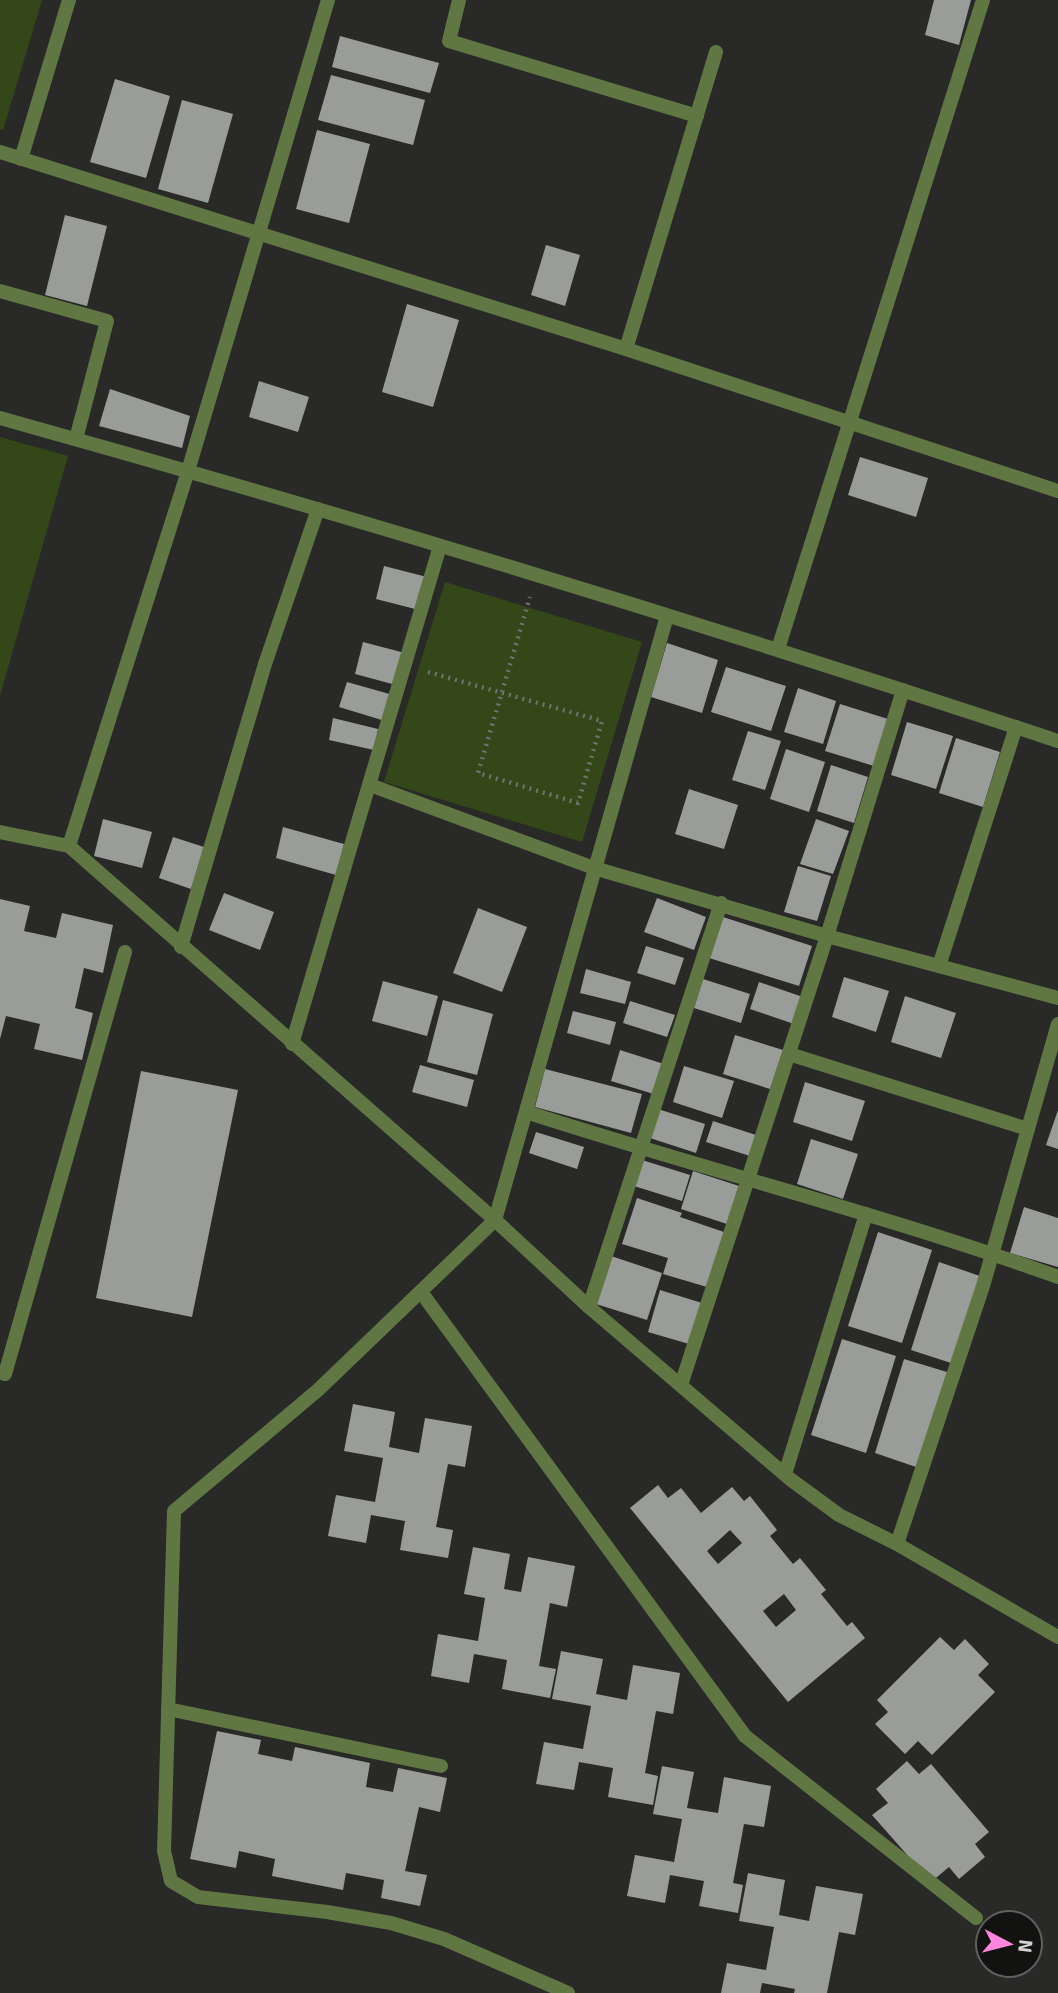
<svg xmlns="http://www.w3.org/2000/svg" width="1058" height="1993" font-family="Signika,sans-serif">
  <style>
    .green { fill: #344718 }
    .building { fill: #9a9c99; fill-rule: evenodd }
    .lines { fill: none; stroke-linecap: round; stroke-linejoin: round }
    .path { stroke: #717270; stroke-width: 4.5; stroke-dasharray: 2 5; stroke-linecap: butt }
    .lane { stroke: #617743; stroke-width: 14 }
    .street { stroke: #617743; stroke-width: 14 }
  </style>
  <rect width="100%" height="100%" fill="#292a28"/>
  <g class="green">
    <path d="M0 0H42L3 130 0 129Z"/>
    <path d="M0 437 68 456 0 696Z"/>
    <path d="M445 582 642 642 582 842 384 782Z"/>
  </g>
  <g class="building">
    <path d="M934 0H971L959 45 925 35Z"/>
    <path d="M340 36 439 63 430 93 332 67Z"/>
    <path d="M331 75 425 100 413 145 318 120Z"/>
    <path d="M115 79 170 96 146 178 90 162Z"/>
    <path d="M182 100 233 114 208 203 158 189Z"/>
    <path d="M317 130 370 144 349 223 296 209Z"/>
    <path d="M65 215 107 226 87 306 45 295Z"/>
    <path d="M546 245 580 255 565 306 531 295Z"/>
    <path d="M407 304 459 320 433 407 382 392Z"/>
    <path d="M259 381 309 397 298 432 249 417Z"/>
    <path d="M110 389 190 416 182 448 99 426Z"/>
    <path d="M860 457 928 478 916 517 848 495Z"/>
    <path d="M384 566 427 577 419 610 376 599Z"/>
    <path d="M363 642 405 653 396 685 355 674Z"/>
    <path d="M667 643 718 660 702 713 651 697Z"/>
    <path d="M726 667 786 686 771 731 711 712Z"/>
    <path d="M347 682 393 695 385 721 339 707Z"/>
    <path d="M798 688 836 701 823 744 784 732Z"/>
    <path d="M840 704 888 719 874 766 825 751Z"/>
    <path d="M333 718 378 729 374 750 329 740Z"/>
    <path d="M907 722 953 736 936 789 891 775Z"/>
    <path d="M748 731 781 741 765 790 732 780Z"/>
    <path d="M956 738 1000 752 983 807 939 793Z"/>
    <path d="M786 749 825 762 809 812 770 799Z"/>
    <path d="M831 765 868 777 854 823 817 811Z"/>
    <path d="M689 789 738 805 724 849 675 834Z"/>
    <path d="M103 819 152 832 142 868 94 856Z"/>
    <path d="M816 819 849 831 833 874 800 864Z"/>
    <path d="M283 827 344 844 336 875 276 858Z"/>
    <path d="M173 837 204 847 191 889 159 878Z"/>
    <path d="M798 866 831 876 817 921 784 912Z"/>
    <path d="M224 893 274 912 260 950 209 930Z"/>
    <path d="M657 898 706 917 694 950 644 932Z"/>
    <path d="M0 899 30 906 24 931 56 938 62 913 113 925 103 973 84 968 75 1008 93 1013 82 1060 34 1049 40 1024 6 1016 0 1039Z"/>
    <path d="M478 908 527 927 502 992 453 973Z"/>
    <path d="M723 917 812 946 799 986 709 958Z"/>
    <path d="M646 946 684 958 675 985 637 973Z"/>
    <path d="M586 969 631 982 625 1004 580 993Z"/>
    <path d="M844 977 889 991 876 1032 832 1017Z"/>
    <path d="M703 979 750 994 741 1023 694 1008Z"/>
    <path d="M383 981 438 996 427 1036 372 1021Z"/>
    <path d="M759 982 803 997 794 1024 750 1009Z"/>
    <path d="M905 996 956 1013 941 1058 891 1042Z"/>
    <path d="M443 1000 493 1014 477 1075 427 1062Z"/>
    <path d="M630 1001 675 1015 667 1037 623 1023Z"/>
    <path d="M573 1011 616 1022 610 1045 567 1033Z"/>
    <path d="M735 1035 783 1050 770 1089 723 1074Z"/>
    <path d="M620 1050 667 1065 657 1095 611 1081Z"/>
    <path d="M420 1065 474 1080 467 1107 412 1092Z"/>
    <path d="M684 1066 734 1081 722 1118 673 1102Z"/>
    <path d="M545 1069 642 1094 631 1133 535 1107Z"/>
    <path d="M141 1071 238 1090 192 1317 96 1298Z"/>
    <path d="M805 1082 865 1101 852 1141 793 1122Z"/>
    <path d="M658 1109 705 1124 696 1153 650 1138Z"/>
    <path d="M1058 1110V1149L1046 1145Z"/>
    <path d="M713 1121 756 1135 750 1156 706 1142Z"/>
    <path d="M536 1132 584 1147 577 1169 529 1153Z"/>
    <path d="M811 1139 858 1154 843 1199 797 1184Z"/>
    <path d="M642 1160 690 1175 682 1201 634 1186Z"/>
    <path d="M693 1171 739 1186 727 1224 681 1209Z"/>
    <path d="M637 1198 682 1213 680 1217 724 1232 707 1287 663 1274 668 1258 622 1244Z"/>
    <path d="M1024 1207 1058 1218V1267L1010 1253Z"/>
    <path d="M878 1232 932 1250 902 1343 848 1326Z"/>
    <path d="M611 1256 662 1273 647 1320 596 1304Z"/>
    <path d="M939 1262 980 1276 951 1363 911 1350Z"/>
    <path d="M660 1290 702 1303 689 1344 648 1332Z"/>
    <path d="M842 1339 896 1356 866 1453 811 1435Z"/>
    <path d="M904 1359 947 1372 916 1467 875 1453Z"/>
    <path d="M353 1404 395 1412 389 1447 419 1453 425 1418 472 1426 465 1467 448 1464 436 1527 453 1530 448 1558 400 1550 405 1521 371 1515 366 1543 328 1536 336 1495 375 1502 383 1458 344 1451Z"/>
    <path d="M658 1485 668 1498 681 1488 701 1513 732 1487 744 1501 750 1496 777 1530 770 1536 793 1564 800 1558 826 1590 821 1594 847 1626 852 1622 865 1638 788 1702 630 1508ZM730 1530 742 1543 718 1564 707 1551ZM784 1594 796 1610 776 1627 763 1611Z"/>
    <path d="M473 1547 510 1554 504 1589 521 1592 528 1557 575 1566 567 1607 550 1603 539 1666 556 1669 550 1698 502 1689 507 1660 474 1654 469 1683 431 1676 438 1634 478 1641 485 1598 464 1594Z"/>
    <path d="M940 1637 954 1650 965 1639 989 1664 978 1675 995 1692 932 1755 918 1741 905 1754 875 1724 888 1712 877 1700Z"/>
    <path d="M561 1651 603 1659 596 1694 627 1700 633 1665 680 1673 673 1714 656 1711 645 1773 658 1776 653 1805 608 1797 613 1768 579 1762 574 1790 536 1784 544 1742 583 1749 591 1706 552 1699Z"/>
    <path d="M217 1731 261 1740 258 1754 292 1761 295 1747 370 1763 366 1787 393 1792 398 1768 447 1778 440 1812 419 1807 405 1871 427 1875 420 1906 381 1898 384 1880 346 1873 343 1890 272 1876 275 1859 239 1851 236 1868 190 1859Z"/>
    <path d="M907 1761 919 1774 931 1764 989 1832 975 1844 985 1857 959 1879 949 1867 931 1882 872 1815 888 1803 876 1789Z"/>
    <path d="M662 1766 694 1772 687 1808 718 1813 724 1777 771 1786 764 1827 744 1824 733 1883 743 1885 738 1913 699 1906 704 1881 670 1875 665 1903 627 1896 635 1855 674 1862 682 1819 653 1814Z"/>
    <path d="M748 1873 785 1880 779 1915 809 1921 816 1886 863 1894 855 1935 839 1932 827 1993H794L795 1989 762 1983 760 1993H721L727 1963 766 1970 774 1927 739 1921Z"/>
  </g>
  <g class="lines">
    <path class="path" d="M428 672 602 721 578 803 478 773 530 597"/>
    <path class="lane" d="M0 1372 5 1374 125 952"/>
    <g class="street">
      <path d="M459 0 449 41 697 116"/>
      <path d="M0 152 626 349 1058 491"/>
      <path d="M21 159 69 0"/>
      <path d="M0 291 107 321 76 439"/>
      <path d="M626 349 716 52"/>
      <path d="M0 418C355 517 708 625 1058 741"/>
      <path d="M778 649 983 0"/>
      <path d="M370 785 594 868 827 936 1058 998"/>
      <path d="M0 832 69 846 495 1220 589 1307 790 1479 839 1515 897 1544 1058 1637"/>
      <path d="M69 846 188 471 328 0"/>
      <path d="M181 947 265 664 318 509"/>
      <path d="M939 966 1016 727"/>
      <path d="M292 1044 440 546"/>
      <path d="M789 1054 1028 1129"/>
      <path d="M526 1112C702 1169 883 1214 1058 1277"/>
      <path d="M421 1292 745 1736 976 1918"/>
      <path d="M589 1307 721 903"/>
      <path d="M681 1385 827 936 903 690"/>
      <path d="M785 1474 866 1214"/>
      <path d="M897 1544 983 1286 1058 1024"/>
      <path d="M168 1709 441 1766"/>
      <path d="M568 1993 444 1939 391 1923 327 1912 198 1897 171 1881 164 1851 174 1511 318 1390 495 1220 667 616"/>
    </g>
  </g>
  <g transform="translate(1009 1944) rotate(97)"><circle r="33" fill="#121211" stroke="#5e5f5e" stroke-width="2"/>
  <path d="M0-5L12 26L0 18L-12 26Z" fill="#ff85df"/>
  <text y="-10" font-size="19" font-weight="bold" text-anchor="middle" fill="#d1d2d1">N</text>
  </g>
</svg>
